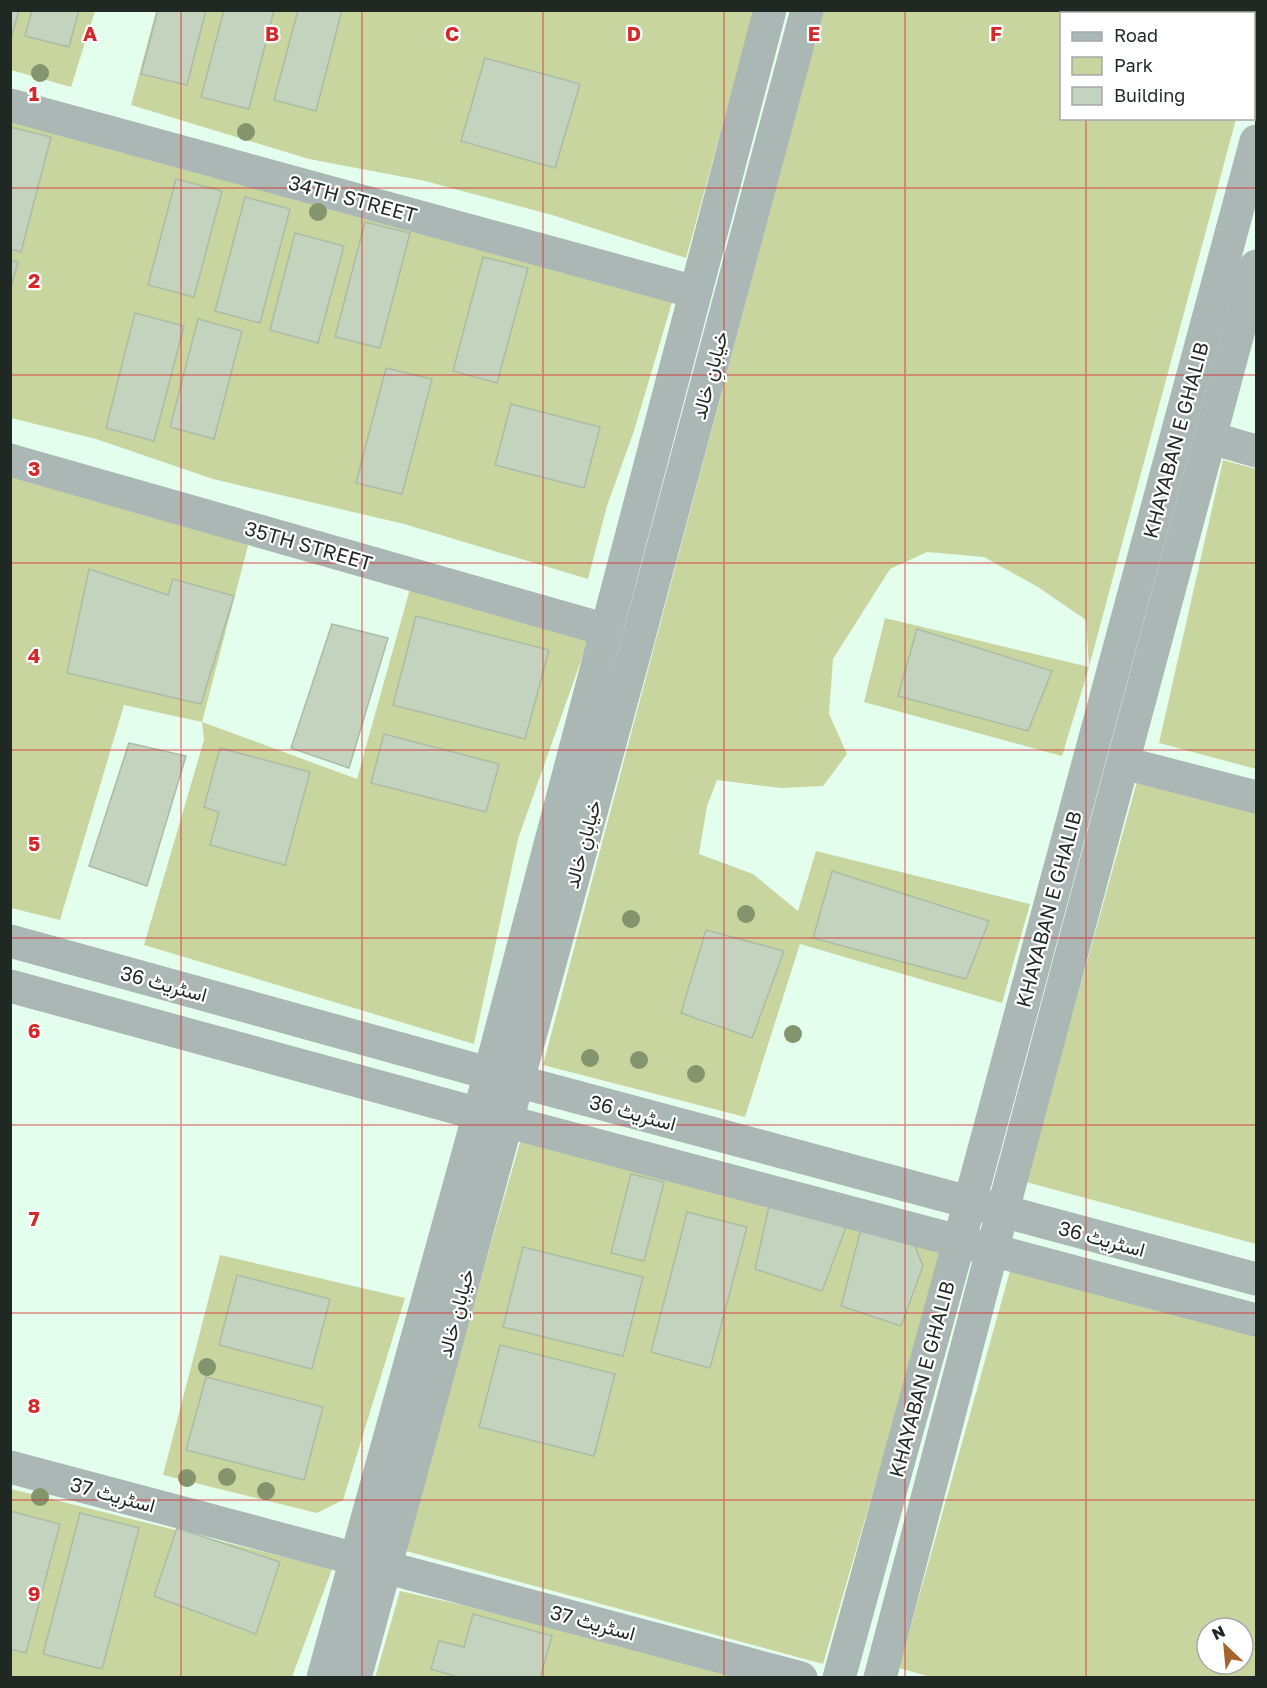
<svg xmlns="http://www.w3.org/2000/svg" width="1267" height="1688" font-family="'Golos Text',Vazirmatn,sans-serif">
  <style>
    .green { fill: #c9d59f; fill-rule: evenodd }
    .building { fill: #c3d3be; stroke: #abbba6; stroke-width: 1.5 }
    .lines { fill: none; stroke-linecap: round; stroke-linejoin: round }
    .minor { stroke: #aab7b4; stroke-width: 33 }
    .tree { fill: #84946c }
    .grid { fill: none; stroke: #d62828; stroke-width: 1.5; stroke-opacity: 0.55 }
    .labels { text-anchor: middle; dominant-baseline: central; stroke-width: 4.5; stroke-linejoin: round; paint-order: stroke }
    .street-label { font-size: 20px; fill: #1f2822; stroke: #fff }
    .grid-label { font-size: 20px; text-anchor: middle; font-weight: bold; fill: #d62828; stroke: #fff; stroke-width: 4.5; stroke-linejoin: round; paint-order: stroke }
  </style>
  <rect width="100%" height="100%" fill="#e4feee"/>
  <g class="green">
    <path d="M10 11H95L71 87 11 70Z"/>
    <path d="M156 11H754L686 258 552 215 425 181 309 159 131 105Z"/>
    <path d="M823 11H1256V40L1254 52V14H1062V118L1236 119 1089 667 1062 756 864 702 885 618 1089 667 1086 620 1038 587 984 557 927 552 890 569 833 659 829 714 847 754 823 786 781 788 717 780 707 806 699 854 753 874 798 911 816 851 1030 904 1002 1003 800 944 745 1117 543 1065Z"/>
    <path d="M10 119 673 299 634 431 607 506 588 579 404 524 213 479 96 439 11 418Z"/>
    <path d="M1223 460 1256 469V769L1159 743Z"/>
    <path d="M10 471 250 538 202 722 357 779 411 585 589 638 518 839 474 1044 144 945 204 740 202 722 124 705 60 920 11 908Z"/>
    <path d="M1138 778 1256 810V1244L1026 1182Z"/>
    <path d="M521 1139 947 1250 917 1340 823 1664 406 1551 438 1428Z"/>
    <path d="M220 1255 405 1298 343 1500 317 1513 163 1475Z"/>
    <path d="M1012 1264 1256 1329V1677L934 1678 899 1668ZM1207 1628H1243V1664H1207Z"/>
    <path d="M11 1489 332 1569 292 1677 11 1678Z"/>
    <path d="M400 1591 569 1629 746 1678H375Z"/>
  </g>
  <g class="building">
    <path d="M10 10H19L12 35H10Z"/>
    <path d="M32 10H79L69 47 25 36Z"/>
    <path d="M158 10H206L187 85 141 74Z"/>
    <path d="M224 10H274L249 109 201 97Z"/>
    <path d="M298 10H342L316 111 274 100Z"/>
    <path d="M485 58 580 84 555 168 461 141Z"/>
    <path d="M10 127 51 137 21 252 10 249Z"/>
    <path d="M176 179 222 191 194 297 148 285Z"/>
    <path d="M245 197 290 209 260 323 215 311Z"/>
    <path d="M365 222 410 233 380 348 335 337Z"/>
    <path d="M295 233 344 246 318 343 270 330Z"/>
    <path d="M483 257 528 268 497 383 453 371Z"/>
    <path d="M10 260 18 262 10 291Z"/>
    <path d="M135 313 184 326 154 441 106 428Z"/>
    <path d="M198 319 242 331 214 439 170 427Z"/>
    <path d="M386 368 432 379 402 494 356 483Z"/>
    <path d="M511 404 600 427 584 488 495 465Z"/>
    <path d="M89 569 168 595 173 579 234 596 201 704 67 673Z"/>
    <path d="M416 616 549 650 525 739 393 705Z"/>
    <path d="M332 624 388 638 349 768 291 748Z"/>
    <path d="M917 629 1052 671 1028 731 898 696Z"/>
    <path d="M384 734 499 764 486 812 371 783Z"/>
    <path d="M129 743 186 756 147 886 89 866Z"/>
    <path d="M220 748 310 772 285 865 210 845 219 812 204 807Z"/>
    <path d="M832 871 989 921 966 979 813 938Z"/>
    <path d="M706 930 784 951 752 1038 681 1013Z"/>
    <path d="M631 1174 664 1182 644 1261 611 1253Z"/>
    <path d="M770 1202 846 1227 822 1291 755 1269Z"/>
    <path d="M687 1212 747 1227 710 1368 651 1352Z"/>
    <path d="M861 1229 913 1241 923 1266 901 1326 841 1306Z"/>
    <path d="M523 1247 643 1277 623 1356 503 1327Z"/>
    <path d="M237 1275 330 1299 312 1369 219 1345Z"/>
    <path d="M500 1345 615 1374 594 1456 479 1427Z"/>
    <path d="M206 1377 323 1407 304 1480 186 1450Z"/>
    <path d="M10 1511 60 1524 26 1653 10 1649Z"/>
    <path d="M80 1513 139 1528 102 1669 43 1654Z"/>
    <path d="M177 1528 280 1562 256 1634 154 1596Z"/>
    <path d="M473 1614 552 1636 540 1678H455V1676L431 1669 439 1641 464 1647Z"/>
  </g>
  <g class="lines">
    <g class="minor">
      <path d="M10 105 695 292"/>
      <path d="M1211 438 1256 451"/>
      <path d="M10 460 607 630"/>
      <path d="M1124 763 1256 797"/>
      <path d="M10 941 517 1081 1256 1279"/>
      <path d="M10 986 479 1114 1256 1320"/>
      <path d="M10 1467 356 1559"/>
      <path d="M385 1567 801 1678"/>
      <path d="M323 1678 479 1114 770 10"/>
      <path d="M355 1678 637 644 807 10"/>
      <path d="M839 1678 959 1242 1256 141"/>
      <path d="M880 1678 992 1251 1256 266"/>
    </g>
  </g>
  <g class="tree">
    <circle cx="40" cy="73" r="9"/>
    <circle cx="246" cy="132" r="9"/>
    <circle cx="318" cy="212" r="9"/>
    <circle cx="746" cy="914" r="9"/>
    <circle cx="631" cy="919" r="9"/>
    <circle cx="793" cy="1034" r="9"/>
    <circle cx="590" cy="1058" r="9"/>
    <circle cx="639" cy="1060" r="9"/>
    <circle cx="696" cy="1074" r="9"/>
    <circle cx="207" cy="1367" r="9"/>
    <circle cx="227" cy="1477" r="9"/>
    <circle cx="187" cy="1478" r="9"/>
    <circle cx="266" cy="1491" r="9"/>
    <circle cx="40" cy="1497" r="9"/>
  </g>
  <path class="grid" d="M181 10V1678M362 10V1678M543 10V1678M724 10V1678M905 10V1678M1086 10V14M1086 118V1678M10 188H1256M10 375H1256M10 563H1256M10 750H1256M10 938H1256M10 1125H1256M10 1313H1256M10 1500H1256"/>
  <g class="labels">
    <g class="street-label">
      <text transform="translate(353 198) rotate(15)">34TH STREET</text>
      <text transform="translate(709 375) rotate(-75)">خیابانِ خالد</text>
      <text transform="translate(1175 440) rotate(-75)">KHAYABAN E GHALIB</text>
      <text transform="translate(309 545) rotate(16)">35TH STREET</text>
      <text transform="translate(582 844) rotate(-75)">خیابانِ خالد</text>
      <text transform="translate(1048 909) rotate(-75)">KHAYABAN E GHALIB</text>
      <text transform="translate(164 983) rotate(15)">اسٹریٹ 36</text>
      <text transform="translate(633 1112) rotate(15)">اسٹریٹ 36</text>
      <text transform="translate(1102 1238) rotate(15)">اسٹریٹ 36</text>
      <text transform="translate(455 1313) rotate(-75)">خیابانِ خالد</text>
      <text transform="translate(921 1379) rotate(-75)">KHAYABAN E GHALIB</text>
      <text transform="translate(113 1494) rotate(15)">اسٹریٹ 37</text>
      <text transform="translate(593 1622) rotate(15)">اسٹریٹ 37</text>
    </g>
  </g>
  <g class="grid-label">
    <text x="90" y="41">A</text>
    <text x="272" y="41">B</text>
    <text x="452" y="41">C</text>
    <text x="634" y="41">D</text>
    <text x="814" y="41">E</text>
    <text x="996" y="41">F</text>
    <text x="34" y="101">1</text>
    <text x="34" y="288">2</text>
    <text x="34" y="476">3</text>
    <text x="34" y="663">4</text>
    <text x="34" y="851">5</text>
    <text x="34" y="1038">6</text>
    <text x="34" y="1226">7</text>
    <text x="34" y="1413">8</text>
    <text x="34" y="1601">9</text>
  </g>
  <rect width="1267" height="1688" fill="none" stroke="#1f2822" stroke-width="24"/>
  <rect x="1060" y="12" width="195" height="108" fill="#ffffff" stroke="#a5a9a7" stroke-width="1.5"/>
  <rect x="1072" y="32" width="30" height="9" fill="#aab7b4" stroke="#a5a9a7" stroke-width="1.5"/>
  <text x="1114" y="42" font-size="18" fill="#1f2822">Road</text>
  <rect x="1072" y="57" width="30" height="18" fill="#c9d59f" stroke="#a5a9a7" stroke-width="1.5"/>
  <text x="1114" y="72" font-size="18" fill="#1f2822">Park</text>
  <rect x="1072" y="87" width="30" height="18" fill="#c3d3be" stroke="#a5a9a7" stroke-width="1.5"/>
  <text x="1114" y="102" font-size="18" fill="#1f2822">Building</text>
  <g transform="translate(1225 1646) rotate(334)"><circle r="28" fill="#ffffff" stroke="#a5a9a7" stroke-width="1.5"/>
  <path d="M0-4.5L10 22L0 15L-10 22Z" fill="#a5642e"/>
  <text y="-9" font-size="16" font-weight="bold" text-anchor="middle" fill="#1f2822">N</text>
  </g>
</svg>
